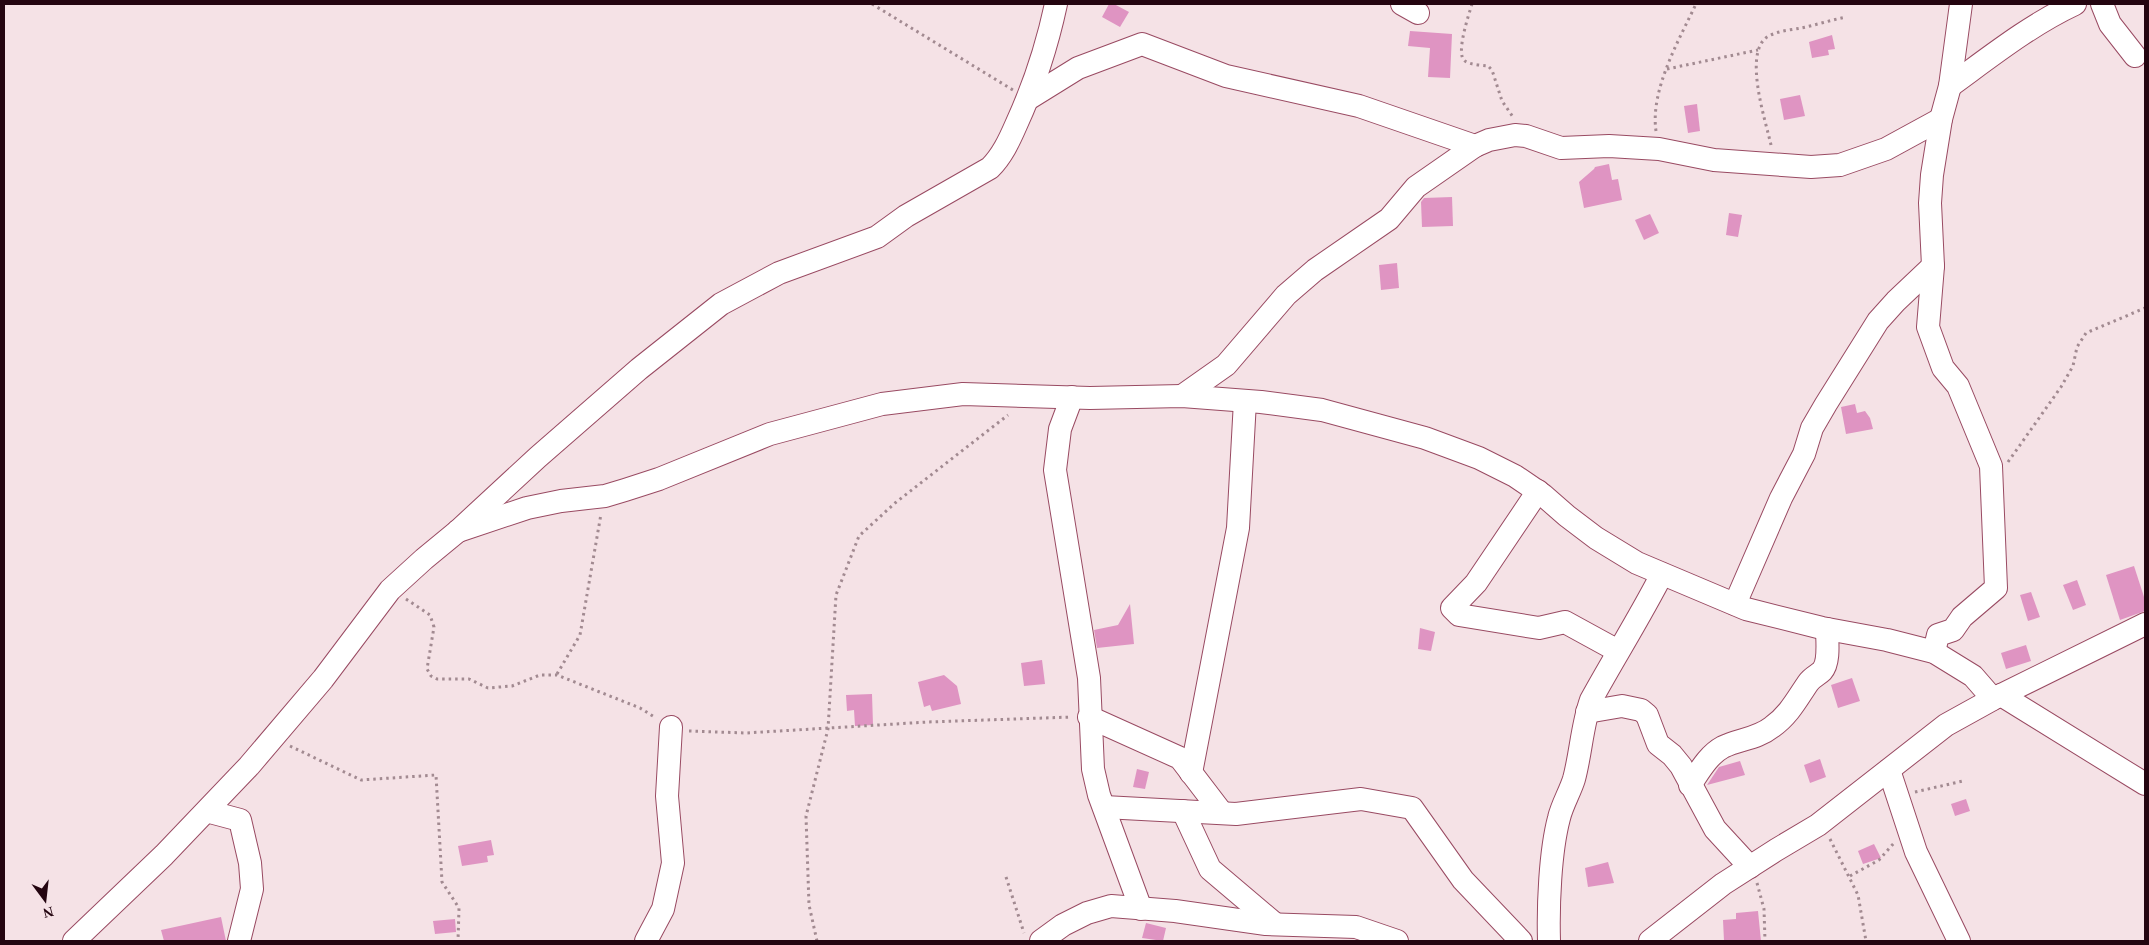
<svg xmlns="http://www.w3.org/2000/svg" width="2149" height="945" font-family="Georgia,serif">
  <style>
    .building { fill: #df94c2 }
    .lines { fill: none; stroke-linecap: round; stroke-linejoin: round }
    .minor-casing { stroke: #994a62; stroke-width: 24 }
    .path { stroke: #a28a91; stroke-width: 3; stroke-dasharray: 2.5 4; stroke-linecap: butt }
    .minor { stroke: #fff; stroke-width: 22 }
  </style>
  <rect width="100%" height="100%" fill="#f5e2e6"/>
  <g class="building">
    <path d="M1109 4H1114L1129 12 1120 27 1102 17Z"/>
    <path d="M1410 31 1452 34 1450 78 1428 77 1430 48 1408 46Z"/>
    <path d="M1832 35 1835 49 1828 50 1829 55 1812 58 1809 42Z"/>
    <path d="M1800 95 1805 116 1784 120 1780 99Z"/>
    <path d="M1697 104 1700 131 1688 133 1684 106Z"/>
    <path d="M1609 164 1612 180 1618 179 1622 200 1584 208 1579 182 1594 169 1595 167Z"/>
    <path d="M1452 197 1453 226 1422 227 1421 202 1424 198Z"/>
    <path d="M1729 213 1742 215 1738 237 1726 235Z"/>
    <path d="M1650 214 1659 233 1644 240 1635 220Z"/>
    <path d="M1397 263 1399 288 1381 290 1379 265Z"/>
    <path d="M1855 404 1857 413 1865 411 1870 418 1873 429 1846 434 1841 407Z"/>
    <path d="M2134 566 2145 600V611L2120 620 2106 575Z"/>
    <path d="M2077 580 2086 605 2073 610 2063 585Z"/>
    <path d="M2031 592 2040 617 2028 621 2020 595Z"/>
    <path d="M1130 604 1134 644 1097 648 1094 630 1118 625Z"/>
    <path d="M1420 628 1435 632 1431 651 1418 649Z"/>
    <path d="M2026 645 2031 661 2006 669 2001 653Z"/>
    <path d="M1042 660 1045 684 1024 686 1021 663Z"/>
    <path d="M944 675 957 686 961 704 932 711 930 705 924 707 918 682Z"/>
    <path d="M1852 678 1860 701 1838 708 1831 685Z"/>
    <path d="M872 694 873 725 855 726 854 710 847 711 846 695Z"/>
    <path d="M1820 759 1826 777 1810 783 1804 765Z"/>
    <path d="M1740 761 1745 775 1707 785 1719 767Z"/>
    <path d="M1137 769 1149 772 1145 789 1133 787Z"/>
    <path d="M1966 799 1970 811 1955 816 1951 804Z"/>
    <path d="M491 840 494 855 487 856 488 862 462 866 458 846Z"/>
    <path d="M1874 844 1881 858 1863 864 1858 851Z"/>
    <path d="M1608 862 1614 883 1588 887 1585 868Z"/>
    <path d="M1758 911 1761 941H1724L1723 920 1736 919V913Z"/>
    <path d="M221 917 226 941H164L161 930Z"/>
    <path d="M455 919 456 932 435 934 433 921Z"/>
    <path d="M1146 923 1166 928 1163 941 1142 938Z"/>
  </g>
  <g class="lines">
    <defs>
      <g id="minor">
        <path d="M1402 4 1418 13"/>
        <path d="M2102 4 2110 24 2135 56"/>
        <path d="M1950 86C1990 57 2030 25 2075 4"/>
        <path d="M1028 99 1078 68 1142 44 1226 76 1359 106 1475 146"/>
        <path d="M1182 396 1226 365 1286 295 1315 270 1389 219 1416 187 1475 146 1489 140 1515 135 1526 136 1561 148 1609 146 1659 149 1714 160 1811 167 1840 165 1886 149 1941 119"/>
        <path d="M1072 397 1060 429 1055 470 1089 678 1093 769 1099 795 1141 909"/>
        <path d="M1538 491 1476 583 1452 608 1459 615 1539 628 1565 622 1618 651"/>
        <path d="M458 531 527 508 561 501 605 496 625 490 659 479 770 434 882 404 963 394 1090 398 1182 396 1261 402 1322 410 1425 438 1479 458 1515 476 1543 495 1567 516 1596 538 1637 563 1746 609 1822 628 1887 640 1934 652 1973 676 1993 699"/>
        <path d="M1735 604 1781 498 1804 454 1812 428 1826 404 1878 321 1896 301 1933 266"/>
        <path d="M1934 652 1938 635 1953 630 1962 617 1996 588 1991 466 1958 386 1943 368 1928 327 1933 266 1930 203 1932 175 1941 119 1950 86 1961 4"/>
        <path d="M2001 695 2145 784"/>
        <path d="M1587 712 1622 706 1641 710 1647 715 1658 744 1672 755 1681 766 1715 829 1750 867"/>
        <path d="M1089 717 1180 758 1222 813"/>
        <path d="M1889 770 1916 852 1959 941"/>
        <path d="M1191 773 1238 528 1245 401"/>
        <path d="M1690 785C1699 772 1708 755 1723 747 1739 739 1757 739 1772 727 1789 715 1797 699 1808 683 1812 677 1818 675 1822 671 1830 662 1827 640 1827 629"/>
        <path d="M1104 807 1236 814 1361 799 1412 808 1463 880 1521 941"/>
        <path d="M1183 811 1210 869 1275 924"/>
        <path d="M210 812 240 820 250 863 252 889 239 941"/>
        <path d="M74 941 164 855 249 766 323 679 390 590 424 559 458 531 538 457 639 369 721 304 779 273 877 237 906 216 990 168C1002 156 1009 141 1016 125 1034 86 1047 46 1056 4"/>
        <path d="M646 941 663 909 673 863 667 796 671 727"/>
        <path d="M1041 941 1063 925 1087 913 1111 906 1175 911 1266 924 1356 927 1397 941"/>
        <path d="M1549 941C1548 906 1550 852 1559 818 1562 805 1570 792 1574 779 1581 753 1582 725 1591 700 1614 658 1640 617 1662 574"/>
        <path d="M1650 941 1723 884 1776 850 1818 825 1946 725 1993 699 2145 624"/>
      </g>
    </defs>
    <use href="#minor" class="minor-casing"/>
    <g class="path">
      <path d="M872 4 1013 90"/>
      <path d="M1472 4C1469 14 1455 55 1465 61 1471 65 1481 65 1488 66L1492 70 1502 101 1513 117"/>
      <path d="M1667 69 1758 50"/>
      <path d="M1656 131C1650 90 1679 40 1696 4"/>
      <path d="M1771 145C1766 122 1743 54 1767 37 1777 31 1790 30 1801 28 1816 25 1831 20 1846 17"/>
      <path d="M2008 462 2061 387 2073 366 2077 347 2086 333 2145 308"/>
      <path d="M406 599 430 615 434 627 427 669 431 676 437 679H469L488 688 512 686 540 675H557L640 708 656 718"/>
      <path d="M557 674 580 635 601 514"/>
      <path d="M689 731 746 733 928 722 1072 717"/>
      <path d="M290 746 361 780 436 775 442 882 459 908 458 941"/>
      <path d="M1915 792 1963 781"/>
      <path d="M1830 839 1858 895 1866 941"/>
      <path d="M1850 876 1879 860 1894 843"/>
      <path d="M1006 877 1024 933"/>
      <path d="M1757 883 1764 909 1765 941"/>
      <path d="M817 941 809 905 806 816 828 729 836 595 859 536 895 503 1008 415"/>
    </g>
    <use href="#minor" class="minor"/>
  </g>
  <rect width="2149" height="945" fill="none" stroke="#240510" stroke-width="10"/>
  <g transform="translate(45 900) rotate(165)" stroke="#f5e2e6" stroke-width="4" paint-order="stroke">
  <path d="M0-4L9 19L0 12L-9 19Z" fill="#240510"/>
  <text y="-8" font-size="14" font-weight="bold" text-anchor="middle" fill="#240510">N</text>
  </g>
</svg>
